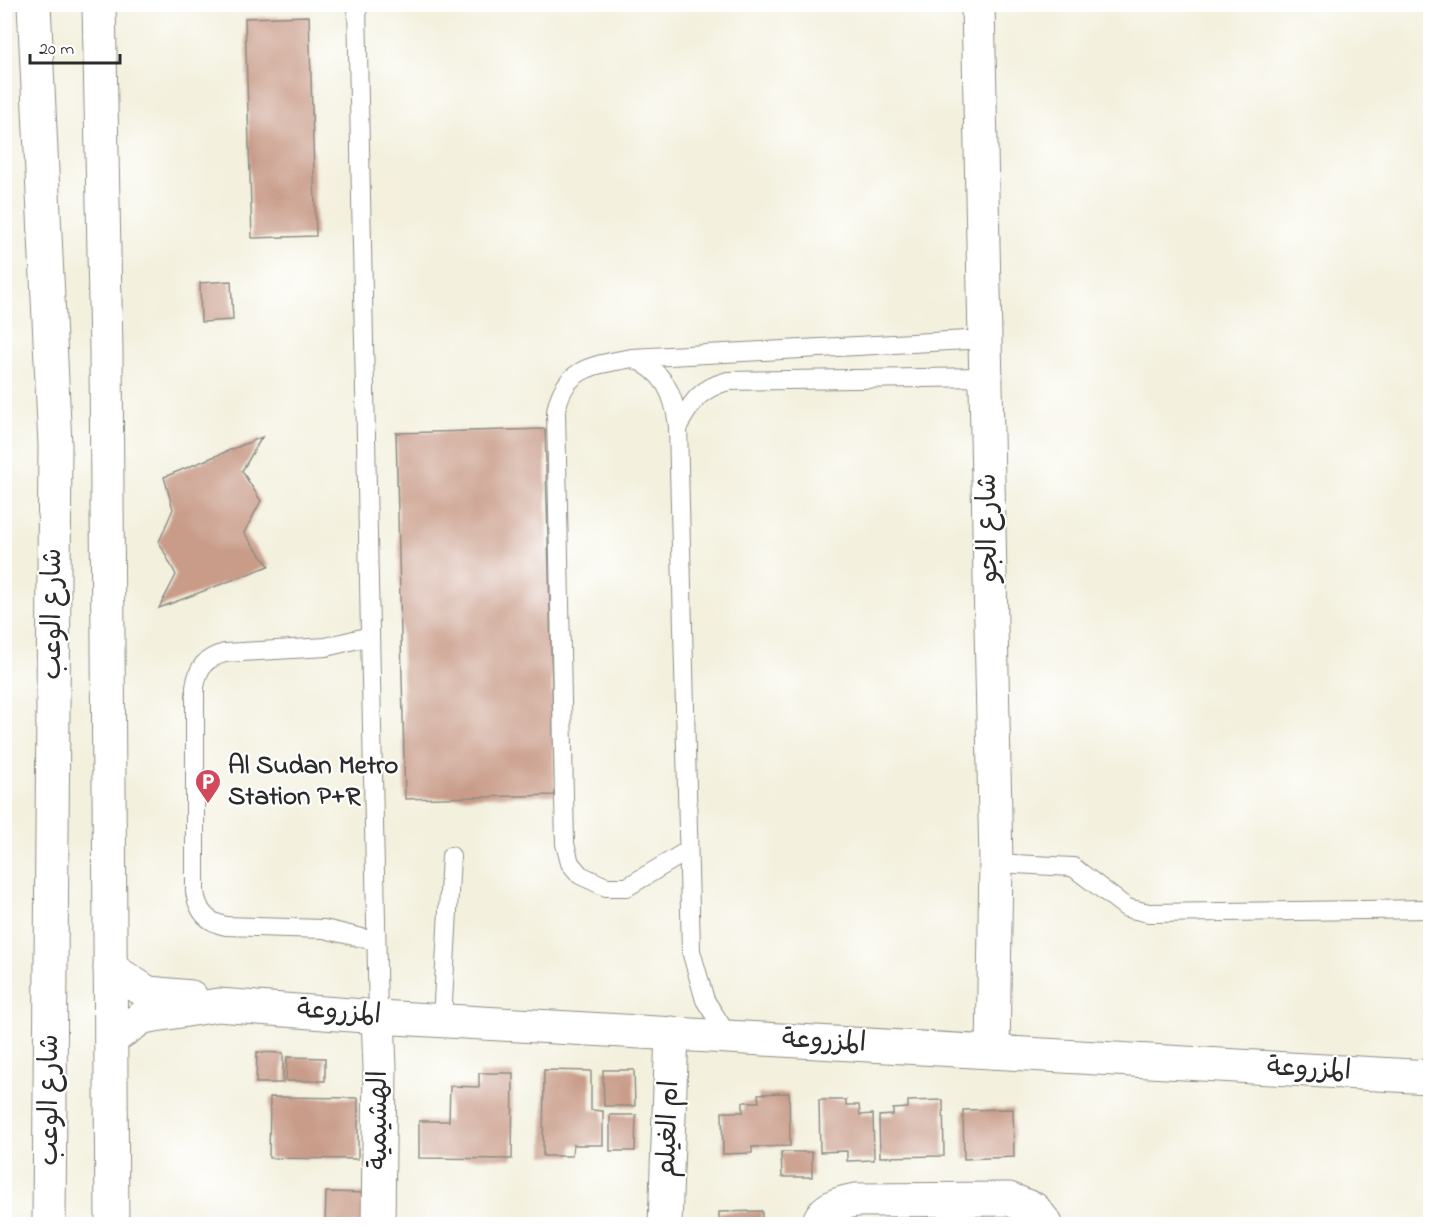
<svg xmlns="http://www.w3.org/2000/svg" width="1435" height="1229" font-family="'Indie Flower','Playpen Sans Arabic',sans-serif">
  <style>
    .building { fill: #c99c89 }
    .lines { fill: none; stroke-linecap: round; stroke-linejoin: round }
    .service-casing { stroke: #8f8e84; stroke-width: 20 }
    .minor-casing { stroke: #8f8e84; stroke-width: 35 }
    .tertiary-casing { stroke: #8f8e84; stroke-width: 35 }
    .primary-casing { stroke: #8f8e84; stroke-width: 35 }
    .service { stroke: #fff; stroke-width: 18 }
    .minor { stroke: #fff; stroke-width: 33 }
    .tertiary { stroke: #fff; stroke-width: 33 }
    .primary { stroke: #fff; stroke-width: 33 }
    .labels { text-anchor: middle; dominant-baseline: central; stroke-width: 4.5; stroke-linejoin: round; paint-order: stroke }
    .street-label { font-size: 27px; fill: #2b2b2b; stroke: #fff }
    .poi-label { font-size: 27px; font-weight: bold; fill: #2b2b2b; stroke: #fff; text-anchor: start }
  </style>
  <rect width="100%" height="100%" fill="#fff"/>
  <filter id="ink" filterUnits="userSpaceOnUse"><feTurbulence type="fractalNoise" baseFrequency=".0167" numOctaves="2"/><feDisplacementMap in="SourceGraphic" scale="12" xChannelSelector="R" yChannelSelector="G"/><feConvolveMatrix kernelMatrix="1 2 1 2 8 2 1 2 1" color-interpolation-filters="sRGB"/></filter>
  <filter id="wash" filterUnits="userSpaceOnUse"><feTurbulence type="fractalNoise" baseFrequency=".008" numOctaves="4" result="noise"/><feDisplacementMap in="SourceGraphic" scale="24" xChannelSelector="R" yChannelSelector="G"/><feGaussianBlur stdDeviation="1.35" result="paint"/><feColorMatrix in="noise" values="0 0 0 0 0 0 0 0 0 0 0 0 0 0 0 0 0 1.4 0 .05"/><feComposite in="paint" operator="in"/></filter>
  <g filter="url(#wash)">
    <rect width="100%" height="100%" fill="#f3f0dd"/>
    <g id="blocks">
      <g class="building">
        <path d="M309 16 316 236 252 238 245 18Z"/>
        <path d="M231 281 233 320 201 322 200 283Z"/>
        <path d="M545 429 555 795 405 799 396 433Z"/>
        <path d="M262 437 242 471 261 501 244 533 269 566 159 608 176 575 159 542 173 509 164 477Z"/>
        <path d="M257 1052 283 1053V1083H256Z"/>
        <path d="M287 1057 325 1058V1081H286Z"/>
        <path d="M544 1070 591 1071V1110L603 1111V1145H573L572 1156H543Z"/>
        <path d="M603 1070H634L635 1106H604Z"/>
        <path d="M479 1073H513L512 1159 419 1158V1121H449L450 1086 479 1087Z"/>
        <path d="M789 1093 790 1146 752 1147V1153L723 1154 722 1112H743V1102H759L758 1094Z"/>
        <path d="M270 1097 358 1098V1159L269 1158Z"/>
        <path d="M819 1100H846V1105H859L860 1115 873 1114 874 1160 847 1161V1151L820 1152Z"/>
        <path d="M943 1100 944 1156 880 1157 879 1116 893 1115V1109L908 1108V1101Z"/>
        <path d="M1013 1109 1014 1157 964 1159 963 1110Z"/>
        <path d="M610 1115H636L635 1151H610Z"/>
        <path d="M781 1152H812V1177H782Z"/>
        <path d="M326 1192 373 1193V1224H325Z"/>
        <path d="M762 1211V1224H719V1212Z"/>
      </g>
    </g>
  </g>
  <g filter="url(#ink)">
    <use href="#blocks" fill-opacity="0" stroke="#8f8e84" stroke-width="1.5"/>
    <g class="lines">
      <defs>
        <g id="service">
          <path d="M357 4 378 1017"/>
          <path d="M632 358C664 371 674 393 678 426L691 951 705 1000 728 1036"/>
          <path d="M678 426C693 401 699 389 728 381L986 377"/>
          <path d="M370 636 326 647 225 653C205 658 198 667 195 687V892C198 912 207 922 226 926L324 929 375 941"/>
          <path d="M687 851 627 887H606L580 875 570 863 565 844 556 412C563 368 593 365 632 358L986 339"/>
          <path d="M996 863 1073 867 1127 908 1149 913 1430 909"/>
          <path d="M442 1020 451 856"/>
        </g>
        <g id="minor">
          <path d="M978 4 996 863 993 1052"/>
          <path d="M110 968 148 993 191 997"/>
          <path d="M378 1017 380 1068 378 1224"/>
          <path d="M111 1039 143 1017 218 1005 378 1017 1430 1077"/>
          <path d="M665 1224 672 1033"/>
          <path d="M818 1224C823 1207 840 1203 856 1200L1009 1199 1034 1209 1046 1224"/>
        </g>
        <path id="tertiary" d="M99 4 106 351 112 1224"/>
        <path id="primary" d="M34 4 55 445 49 1224"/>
      </defs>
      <use href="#service" class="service-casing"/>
      <use href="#minor" class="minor-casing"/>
      <use href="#tertiary" class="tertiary-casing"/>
      <use href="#primary" class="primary-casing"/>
      <use href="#service" class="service"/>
      <use href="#minor" class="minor"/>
      <use href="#tertiary" class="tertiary"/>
      <use href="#primary" class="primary"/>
    </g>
  </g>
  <defs>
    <symbol id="parking-pin" viewBox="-11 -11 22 30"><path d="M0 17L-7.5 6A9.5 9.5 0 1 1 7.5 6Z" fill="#d1495b" stroke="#fff"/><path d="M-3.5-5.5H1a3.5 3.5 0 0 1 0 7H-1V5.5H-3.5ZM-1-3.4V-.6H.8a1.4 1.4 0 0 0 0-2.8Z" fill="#fff"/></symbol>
  </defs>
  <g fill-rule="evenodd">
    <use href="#parking-pin" x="193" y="767" width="30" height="40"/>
  </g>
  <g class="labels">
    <g class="street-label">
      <text transform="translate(989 528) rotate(-91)">شارع الجو</text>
      <text transform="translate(53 614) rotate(-90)">شارع الوعب</text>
      <text transform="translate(339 1013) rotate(4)">المزروعة</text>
      <text transform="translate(824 1042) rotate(3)">المزروعة</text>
      <text transform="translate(1309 1070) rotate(3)">المزروعة</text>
      <text transform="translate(50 1100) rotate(-90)">شارع الوعب</text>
      <text transform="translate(379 1120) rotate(-90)">الهشيمية</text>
      <text transform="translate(669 1129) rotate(-88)">ام الغيلم</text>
    </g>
    <g class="poi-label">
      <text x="228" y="766">Al Sudan Metro<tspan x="228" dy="31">Station P+R</tspan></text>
    </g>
  </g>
  <rect width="1435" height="1229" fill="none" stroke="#fff" stroke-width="24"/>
  <path d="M30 54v9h90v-9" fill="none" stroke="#2b2b2b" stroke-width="3"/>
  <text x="39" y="54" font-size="18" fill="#2b2b2b" stroke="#ffffff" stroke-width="4.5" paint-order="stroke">20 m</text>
</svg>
